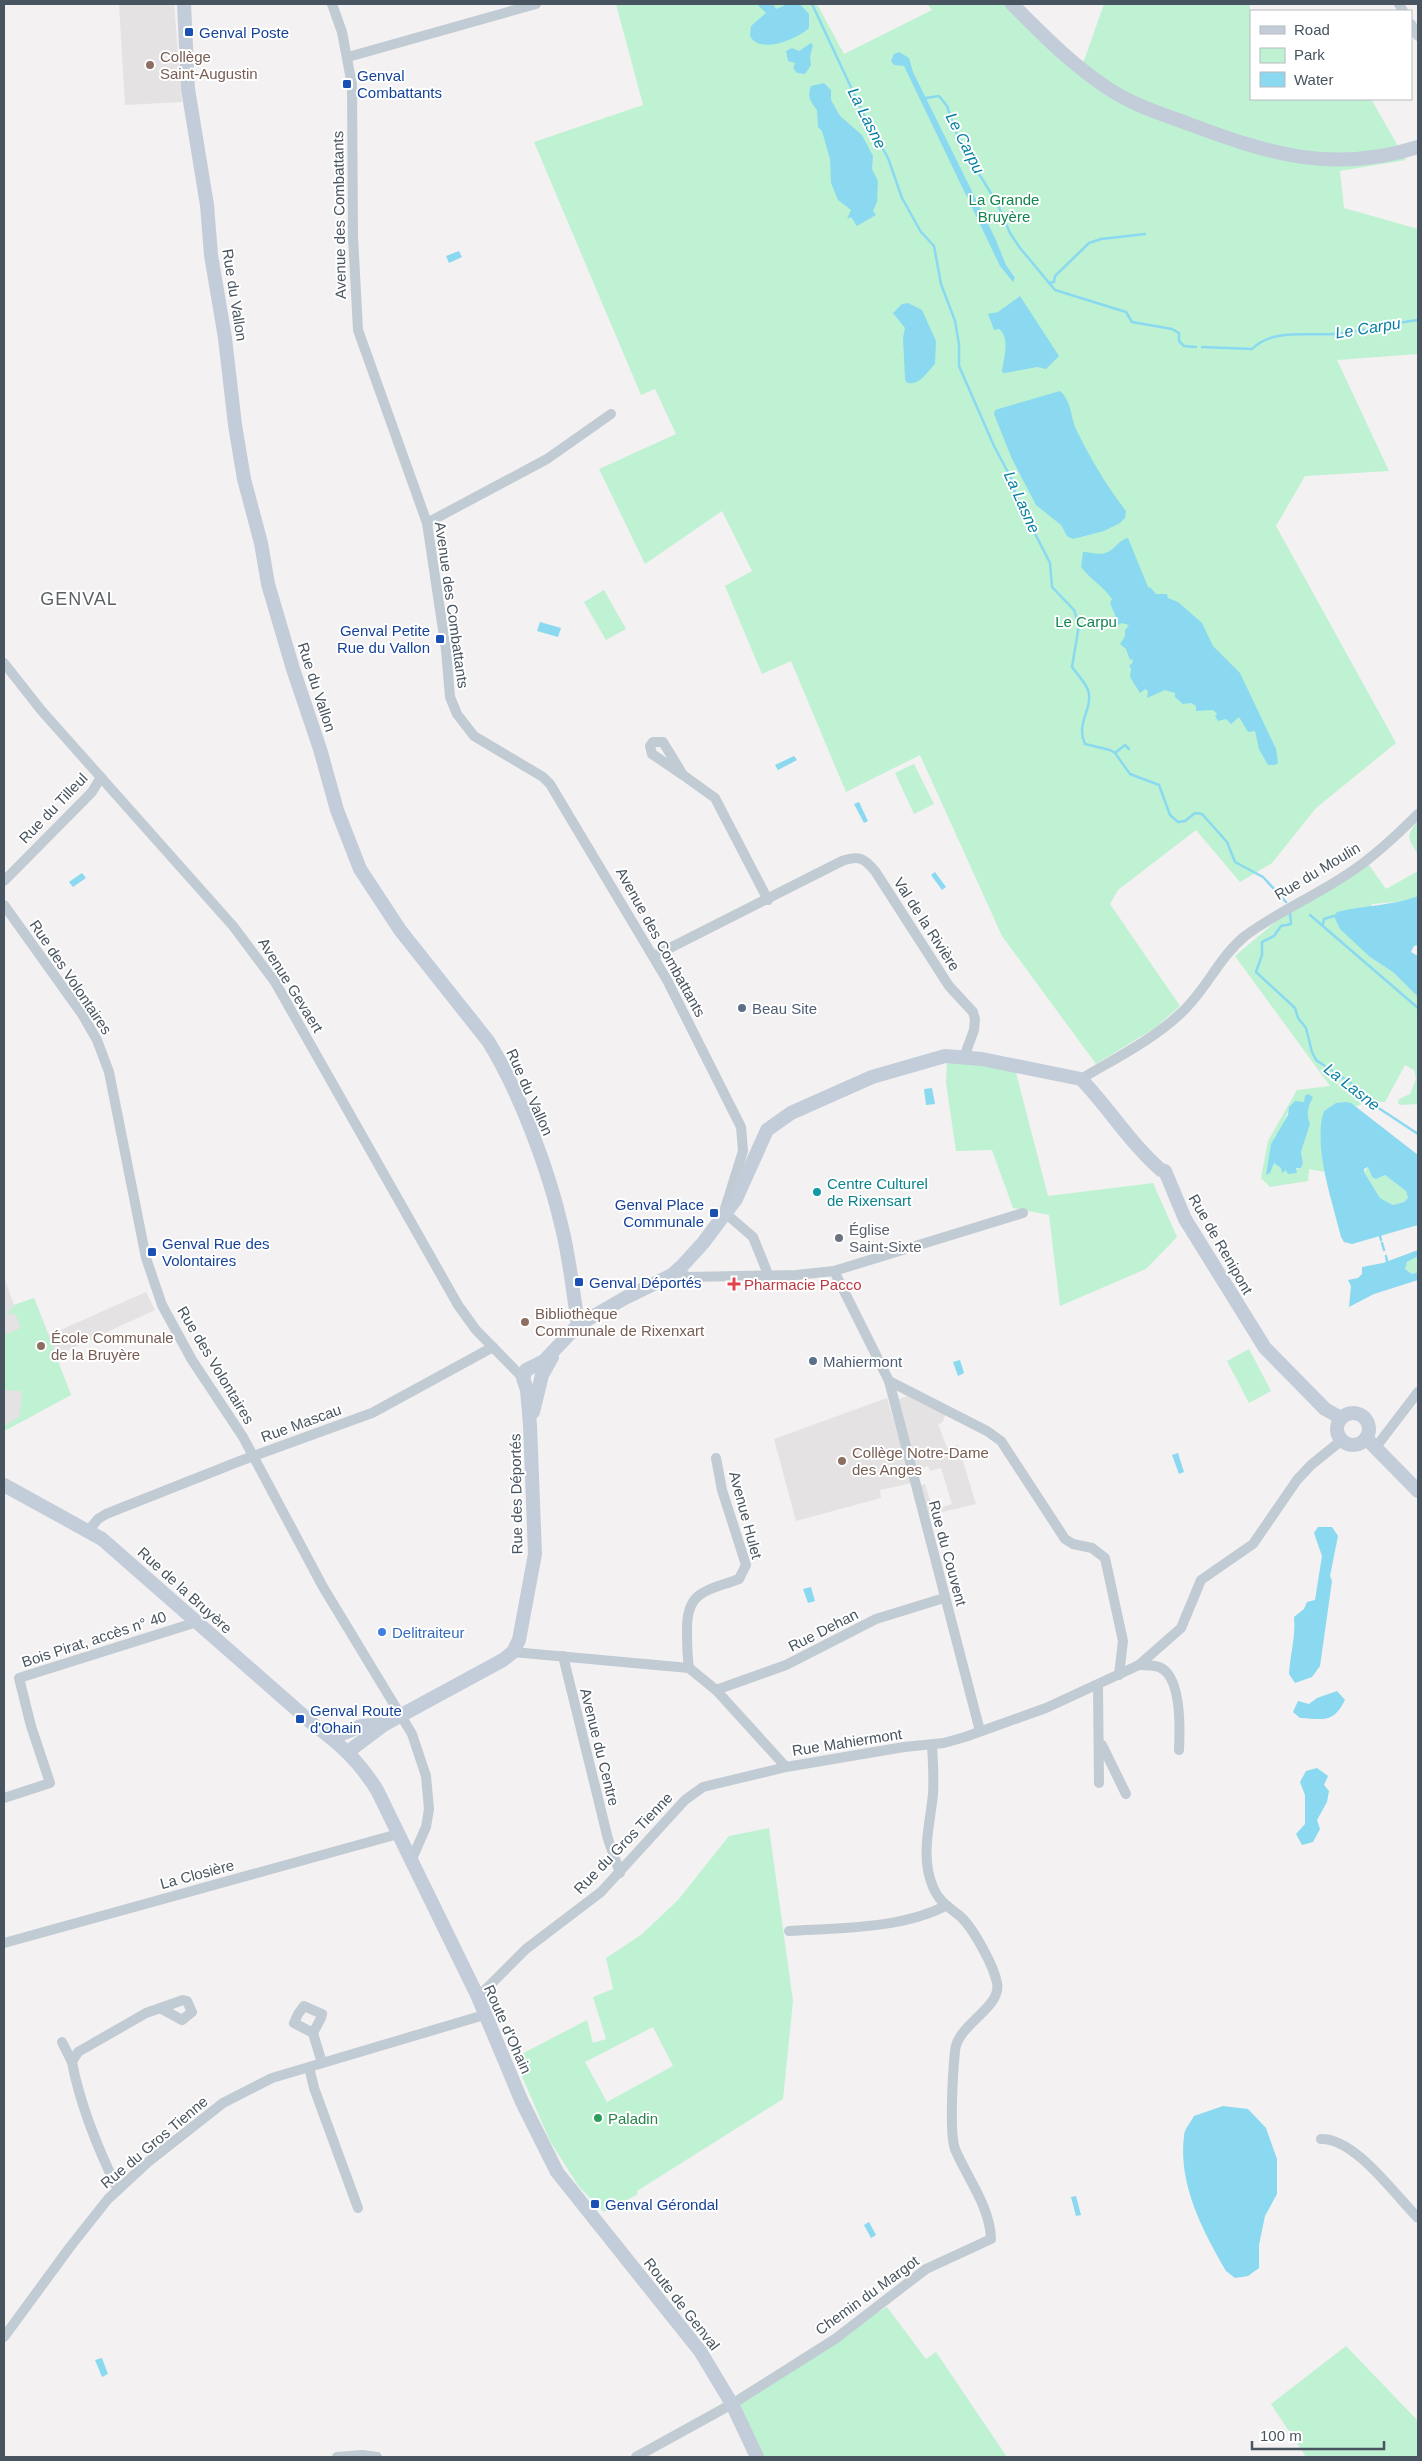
<svg xmlns="http://www.w3.org/2000/svg" width="1422" height="2461" font-family="Arial,sans-serif">
  <style>
    .education { fill: #e4e2e3 }
    .green { fill: #bef2d3; fill-rule: evenodd }
    .water { fill: #8ad9f0; fill-rule: evenodd }
    .lines { fill: none; stroke-linecap: round; stroke-linejoin: round }
    .stream { stroke: #8ad9f0; stroke-width: 2.5 }
    .street { stroke: #c1cbd3; stroke-width: 10 }
    .secondary { stroke: #c3cdda; stroke-width: 14 }
    .transit-dot { fill: #1a4fb4; stroke: #fff; stroke-width: 2 }
    .education-dot { fill: #8d6e63; stroke: #fff; stroke-width: 2 }
    .service-dot { fill: #5c6f8a; stroke: #fff; stroke-width: 2 }
    .culture-dot { fill: #0f9aa8; stroke: #fff; stroke-width: 2 }
    .worship-dot { fill: #6b7280; stroke: #fff; stroke-width: 2 }
    .health-dot { fill: #e0444e; stroke: #fff; stroke-width: 2 }
    .shop-dot { fill: #3f7fe0; stroke: #fff; stroke-width: 2 }
    .leisure-dot { fill: #2e9e5b; stroke: #fff; stroke-width: 2 }
    .labels { text-anchor: middle; dominant-baseline: central; stroke-width: 4; stroke-linejoin: round; paint-order: stroke }
    .transit-label { font-size: 15px; fill: #164399; stroke: #fff; text-anchor: start }
    .education-label { font-size: 15px; fill: #785e54; stroke: #fff; text-anchor: start }
    .park-label { font-size: 15px; fill: #13854f; stroke: #fff }
    .street-label { font-size: 15px; fill: #48545f; stroke: #fff }
    .service-label { font-size: 15px; fill: #4e5e75; stroke: #fff; text-anchor: start }
    .culture-label { font-size: 15px; fill: #0d838f; stroke: #fff; text-anchor: start }
    .worship-label { font-size: 15px; fill: #5b616d; stroke: #fff; text-anchor: start }
    .health-label { font-size: 15px; fill: #be3a42; stroke: #fff; text-anchor: start }
    .shop-label { font-size: 15px; fill: #366cbe; stroke: #fff; text-anchor: start }
    .leisure-label { font-size: 15px; fill: #27864d; stroke: #fff; text-anchor: start }
    .water-label { font-size: 16px; font-style: italic; fill: #0780a3; stroke: #fff }
    .quarter-label { font-size: 18px; letter-spacing: 1px; fill: #5d6166; stroke: #fff }
  </style>
  <rect width="100%" height="100%" fill="#f3f1f1"/>
  <g class="education">
    <path d="M119 4H174L182 102 125 105Z"/>
    <path d="M4 1277 14 1305 34 1298 49 1335 146 1292 155 1310 55 1356 71 1395 4 1431Z"/>
    <path d="M907 1396 946 1414 942 1423 938 1424 947 1448 958 1445 976 1504 929 1515 921 1485 925 1484 933 1510 952 1504 941 1468 930 1471 928 1466 916 1470 895 1401Z"/>
    <path d="M887 1398 912 1483 880 1490 881 1498 796 1521 774 1439Z"/>
  </g>
  <g class="green">
    <path d="M616 4H817L844 54 932 10 927 4H1012L1081 69 1104 4H1250L1251 99H1371L1406 160 1340 171 1344 208 1418 229V354L1337 360 1389 471 1305 476 1276 526 1396 743 1316 808 1272 863 1240 882 1196 830 1118 890 1110 904 1180 1006 1155 1028 1096 1064 1002 936 920 755 846 792 791 661 762 674 725 586 752 571 722 511 645 564 599 469 676 434 655 389 641 395 534 142 643 105Z"/>
    <path d="M604 590 626 629 606 640 584 602Z"/>
    <path d="M914 764 934 804 914 814 895 773Z"/>
    <path d="M1418 821V854C1408 838 1405 837 1418 821Z"/>
    <path d="M1369 865 1386 889 1418 871V896L1405 901 1372 904 1360 947 1370 957 1393 972 1418 997V1104L1400 1105 1398 1103 1399 1099 1410 1094 1416 1079 1414 1070 1405 1065 1385 1102 1368 1101 1355 1107C1344 1098 1335 1104 1324 1111L1320 1137 1325 1172 1309 1169 1308 1181 1270 1187 1261 1178 1268 1141 1297 1090 1330 1086 1235 956 1274 923ZM1313 1097C1308 1107 1306 1113 1310 1124L1301 1152 1303 1163 1301 1168 1286 1170 1274 1163 1271 1165 1275 1136 1280 1131 1290 1107 1292 1104 1303 1102Z"/>
    <path d="M947 1063H977L1015 1069 1048 1196 1153 1183 1177 1237 1146 1269 1060 1306 1049 1215 1013 1208 992 1150 956 1151 946 1083Z"/>
    <path d="M1368 1167 1372 1177 1376 1179 1385 1175 1406 1191 1408 1198 1404 1202 1393 1205 1380 1198 1364 1172Z"/>
    <path d="M1418 1256V1272L1412 1274 1405 1269C1406 1260 1412 1259 1418 1256Z"/>
    <path d="M34 1298 71 1395 4 1431V1426L20 1416 22 1391 4 1390V1335L21 1328 15 1313 10 1315 9 1312 14 1305Z"/>
    <path d="M1249 1349 1271 1391 1249 1403 1227 1361Z"/>
    <path d="M769 1828 793 2001 783 2099 637 2191 638 2194 604 2212 579 2187 550 2141 514 2058 587 2020 593 2043 606 2039 593 1997 613 1989 606 1958 641 1935 678 1900 729 1836ZM653 2027 673 2066 607 2102 585 2062Z"/>
    <path d="M887 2307 926 2359 936 2352 1007 2457H762L734 2402 840 2334Z"/>
    <path d="M1346 2346 1418 2421V2457H1306L1271 2404Z"/>
  </g>
  <g class="water">
    <path d="M757 4H773L776 9 788 4H800L809 14V28C797 39 760 55 750 36L751 26 766 13Z"/>
    <path d="M811 43 813 45 810 57 811 65 805 74 797 73 793 68 795 63 788 61 786 51 792 48 799 51Z"/>
    <path d="M899 52 909 58 913 72 995 238 1006 265 1015 278 1013 282 1000 266 904 66 894 65 891 61 894 54Z"/>
    <path d="M824 83 831 90V100L840 116 862 135 873 156 872 169 878 181 877 202 873 211 876 215 857 226 851 217 847 219 851 210 838 200 831 183 830 159 822 131 818 127 817 110C810 101 807 97 811 86Z"/>
    <path d="M459 251 462 257 449 263 446 256Z"/>
    <path d="M1020 296 1059 356 1046 369 1037 367 1005 373 1002 372C1003 360 1011 338 999 329L994 330 988 314 998 312Z"/>
    <path d="M908 303 922 310 936 341 935 364C927 372 918 388 906 382L905 378 903 338 905 328 893 313 902 304Z"/>
    <path d="M1060 391C1072 402 1070 415 1076 429 1090 458 1106 485 1126 511L1125 518 1120 523 1104 531 1073 539 1067 536 1061 525 1036 505 1012 459 994 414 995 410Z"/>
    <path d="M1128 538 1148 587 1151 588 1156 594H1167L1168 598 1178 602 1202 623 1213 646 1240 673 1276 749 1278 763 1275 765H1268L1259 749 1255 731 1248 732 1239 717 1231 724 1226 719 1218 721 1215 716 1217 714 1213 710 1196 711V706L1191 703 1183 704 1175 697V693L1165 690 1147 698 1148 691 1145 689 1140 693 1130 677 1131 669 1129 665 1132 664 1133 659 1130 660 1126 649 1120 644 1125 636V630L1129 625 1122 623 1114 627 1110 626 1118 622 1110 603 1112 599C1103 586 1091 580 1081 567L1083 552C1092 552 1099 556 1108 552 1116 548 1119 540 1128 538Z"/>
    <path d="M540 622 561 628 558 637 537 631Z"/>
    <path d="M794 756 797 760 778 770 775 765Z"/>
    <path d="M859 802 868 821 864 823 854 804Z"/>
    <path d="M935 872 946 887 942 890 931 875Z"/>
    <path d="M82 873 86 878 73 887 69 882Z"/>
    <path d="M1418 896V945L1414 946 1411 952 1418 956V997L1393 972 1370 957 1340 929 1334 916 1337 912C1364 905 1393 906 1418 896Z"/>
    <path d="M932 1088 935 1104 926 1105 924 1089Z"/>
    <path d="M1308 1094 1313 1097C1308 1107 1306 1113 1310 1124L1301 1152 1303 1163 1301 1168H1296L1297 1173 1288 1174 1286 1170 1282 1173 1281 1168 1274 1163 1270 1173 1266 1175 1271 1144 1288 1115 1289 1107 1295 1101 1304 1102 1305 1096Z"/>
    <path d="M1345 1102 1351 1103 1418 1155V1225L1352 1244 1344 1242 1341 1237C1333 1203 1312 1144 1324 1111L1336 1103ZM1368 1167 1372 1177 1376 1179 1385 1175 1406 1191 1408 1198 1404 1202 1393 1205 1380 1198 1364 1172V1169Z"/>
    <path d="M1418 1250V1256L1407 1262 1405 1269 1412 1274 1418 1272V1280L1374 1294 1349 1307 1351 1286 1348 1280 1358 1278 1362 1274V1267L1383 1263Z"/>
    <path d="M960 1360 964 1373 958 1376 953 1362Z"/>
    <path d="M1178 1453 1184 1472 1179 1474 1172 1455Z"/>
    <path d="M1318 1527H1332L1338 1536 1330 1576 1332 1581 1320 1666 1312 1677 1295 1683 1289 1674C1290 1655 1296 1636 1294 1617L1304 1609 1307 1602 1315 1600 1322 1556 1314 1533Z"/>
    <path d="M811 1587 815 1601 808 1603 803 1589Z"/>
    <path d="M1337 1691 1345 1700C1333 1724 1323 1719 1300 1718L1293 1712 1298 1701 1309 1704 1317 1698Z"/>
    <path d="M1317 1768 1328 1776 1324 1785 1329 1791 1327 1802 1317 1820 1320 1829 1313 1842 1302 1845 1296 1834 1305 1824V1795L1300 1782 1306 1771Z"/>
    <path d="M1223 2106 1248 2109 1266 2128 1277 2159V2194L1265 2216 1259 2245V2268L1248 2276 1235 2278 1226 2271C1203 2231 1178 2185 1184 2136 1184 2129 1191 2122 1194 2116Z"/>
    <path d="M1076 2196 1081 2215 1076 2216 1071 2197Z"/>
    <path d="M869 2222 876 2235 871 2238 864 2225Z"/>
    <path d="M102 2358 108 2374 102 2377 95 2360Z"/>
  </g>
  <g class="lines">
    <g class="stream">
      <path d="M812 4 864 115 888 158 902 198 921 232 934 246 941 284 955 321 959 344V366L994 446 1011 478 1016 496 1050 563 1052 587 1074 610 1079 625 1072 667C1077 674 1085 682 1088 690 1094 708 1075 723 1085 744L1110 750 1115 753 1130 774 1159 785 1170 815 1178 822 1185 821 1195 813 1202 814 1227 842 1235 862 1263 877 1286 902"/>
      <path d="M926 98 939 96 947 106 955 130 976 169 997 203 1010 233 1020 248 1055 290 1126 312 1132 322 1172 329 1179 333V341L1184 346 1196 347"/>
      <path d="M1049 283 1054 282 1055 276 1089 243 1101 239 1145 234"/>
      <path d="M1202 347 1252 349C1274 326 1316 338 1345 333 1370 329 1394 323 1418 320"/>
      <path d="M1115 753 1125 745 1129 749"/>
      <path d="M1290 913 1291 924 1281 926 1274 936 1262 942V955L1256 972 1295 1008 1298 1018 1306 1028 1312 1052 1316 1060 1361 1090 1368 1101 1418 1134"/>
      <path d="M1310 915 1418 1008"/>
      <path d="M1323 924 1324 919 1334 916"/>
      <path d="M1380 1236 1381 1240"/>
      <path d="M1382 1243 1384 1250"/>
      <path d="M1386 1256 1387 1261"/>
    </g>
    <g class="street">
      <path d="M332 4 342 32 352 85 353 237 358 330 427 523 446 650 450 697 457 714 474 736 543 777 550 784 667 980 741 1127 743 1151 724 1212 753 1237 768 1274"/>
      <path d="M1399 4 1403 11"/>
      <path d="M1411 24 1418 36"/>
      <path d="M348 57 536 4"/>
      <path d="M427 523 547 459 611 414"/>
      <path d="M4 663 41 710 233 926 275 982 458 1305 476 1330 523 1378"/>
      <path d="M683 775 652 754 650 746 653 742H663L683 775 715 798 768 900"/>
      <path d="M4 881 92 792 101 777"/>
      <path d="M4 905 82 1014 97 1040 109 1072 146 1258 162 1305 192 1360 243 1437 323 1587 412 1734 426 1776 429 1809 426 1827 411 1861"/>
      <path d="M654 956 842 861C859 855 864 858 875 871L949 986 973 1012 975 1019 974 1030 964 1057"/>
      <path d="M1081 1079C1114 1059 1151 1041 1180 1014 1206 991 1218 958 1245 936 1280 910 1320 894 1355 869 1378 853 1399 833 1418 814"/>
      <path d="M677 1271 688 1277 796 1275 834 1271 1023 1213"/>
      <path d="M834 1271 889 1381 987 1431 1001 1441 1065 1539 1073 1544 1092 1548 1105 1558 1123 1641 1119 1675"/>
      <path d="M889 1381 980 1731"/>
      <path d="M1376 1447 1418 1392"/>
      <path d="M89 1530 98 1519 106 1514 240 1461 372 1413 493 1347"/>
      <path d="M513 1652 689 1668 716 1690 786 1767"/>
      <path d="M563 1656 608 1839 620 1873"/>
      <path d="M1139 1665C1146 1665 1153 1665 1159 1667 1182 1676 1180 1730 1179 1750"/>
      <path d="M689 1668C687 1655 687 1642 687 1629 687 1590 707 1591 739 1579L746 1565 722 1490 716 1458"/>
      <path d="M1098 1686 1099 1783"/>
      <path d="M716 1690 786 1665 876 1619 944 1598"/>
      <path d="M1102 1745 1126 1794"/>
      <path d="M4 1798 50 1783 31 1726 19 1678 197 1622"/>
      <path d="M789 1931C838 1928 901 1929 945 1906"/>
      <path d="M4 1943 398 1834"/>
      <path d="M478 1997 526 1949 601 1892 685 1800 703 1787 786 1767 904 1747 944 1743 965 1737 1046 1708 1139 1665 1181 1628 1201 1580 1253 1544 1297 1480 1311 1465 1342 1440"/>
      <path d="M313 2033 294 2023 298 2014 304 2006 322 2014 321 2018 313 2033 322 2063"/>
      <path d="M62 2042 72 2062"/>
      <path d="M309 2067 314 2088 358 2208"/>
      <path d="M1321 2139C1355 2138 1395 2195 1418 2218"/>
      <path d="M118 2190C99 2151 80 2105 72 2062L78 2052 85 2048 146 2013 183 2000 187 2001 192 2012 182 2020 162 2009"/>
      <path d="M4 2337 70 2247 108 2199 148 2162 223 2103 272 2078 484 2015"/>
      <path d="M337 2457 362 2455 377 2457"/>
      <path d="M636 2457 732 2404 835 2339 926 2269 991 2239C990 2206 967 2178 955 2149 949 2132 953 2071 955 2051 957 2024 1002 2008 997 1983 994 1966 973 1928 961 1917 949 1907 939 1902 933 1887 920 1857 930 1825 933 1794 934 1778 933 1761 932 1745"/>
    </g>
    <g class="secondary">
      <path d="M184 4 188 89 207 205 211 255 225 338 235 425 244 479 261 543 268 584 293 669 320 749 337 810 360 869 400 930 488 1041C519 1090 549 1171 562 1228 570 1260 573 1292 578 1325"/>
      <path d="M1012 4C1042 34 1072 65 1109 89 1133 105 1162 114 1189 124 1269 154 1333 174 1418 147"/>
      <path d="M533 1412 542 1375 552 1357"/>
      <circle cx="1353" cy="1429" r="16"/>
      <path d="M1366 1438 1418 1491"/>
      <path d="M4 1485 102 1539 313 1724C341 1745 358 1760 377 1790L478 1997 522 2102 557 2172 700 2351 732 2404 757 2457"/>
      <path d="M332 1738 361 1726 385 1724"/>
      <path d="M349 1751 385 1724 503 1660 513 1652 519 1640 535 1554 530 1425 527 1390 523 1378 526 1370 544 1361 578 1325 625 1298 672 1275 682 1266 703 1243 736 1199 767 1130 791 1113 872 1077 945 1056 982 1059 1081 1079C1109 1108 1130 1143 1161 1170L1165 1171 1185 1219 1265 1348 1325 1409 1341 1418"/>
    </g>
  </g>
  <g class="transit-dot">
    <rect x="184" y="27" width="10" height="10" rx="2.5"/>
    <rect x="342" y="79" width="10" height="10" rx="2.5"/>
    <rect x="435" y="634" width="10" height="10" rx="2.5"/>
    <rect x="709" y="1208" width="10" height="10" rx="2.5"/>
    <rect x="147" y="1247" width="10" height="10" rx="2.5"/>
    <rect x="574" y="1277" width="10" height="10" rx="2.5"/>
    <rect x="295" y="1714" width="10" height="10" rx="2.5"/>
    <rect x="590" y="2199" width="10" height="10" rx="2.5"/>
  </g>
  <g class="education-dot">
    <circle cx="150" cy="65" r="5"/>
    <circle cx="525" cy="1322" r="5"/>
    <circle cx="41" cy="1346" r="5"/>
    <circle cx="842" cy="1461" r="5"/>
  </g>
  <g class="service-dot">
    <circle cx="742" cy="1008" r="5"/>
    <circle cx="813" cy="1361" r="5"/>
  </g>
  <circle class="culture-dot" cx="817" cy="1192" r="5"/>
  <circle class="worship-dot" cx="839" cy="1238" r="5"/>
  <path class="health-dot" d="M731.5 1276.5h5v5h5v5h-5v5h-5v-5h-5v-5h5z"/>
  <circle class="shop-dot" cx="382" cy="1632" r="5"/>
  <circle class="leisure-dot" cx="598" cy="2118" r="5"/>
  <g class="labels">
    <g class="transit-label">
      <text x="199" y="32">Genval Poste</text>
      <text x="357" y="75">Genval<tspan x="357" dy="17">Combattants</tspan></text>
      <text x="430" y="630" text-anchor="end">Genval Petite<tspan x="430" dy="17">Rue du Vallon</tspan></text>
      <text x="704" y="1204" text-anchor="end">Genval Place<tspan x="704" dy="17">Communale</tspan></text>
      <text x="162" y="1243">Genval Rue des<tspan x="162" dy="17">Volontaires</tspan></text>
      <text x="589" y="1282">Genval Déportés</text>
      <text x="310" y="1710">Genval Route<tspan x="310" dy="17">d'Ohain</tspan></text>
      <text x="605" y="2204">Genval Gérondal</text>
    </g>
    <g class="education-label">
      <text x="160" y="56">Collège<tspan x="160" dy="17">Saint-Augustin</tspan></text>
      <text x="535" y="1313">Bibliothèque<tspan x="535" dy="17">Communale de Rixenxart</tspan></text>
      <text x="51" y="1337">École Communale<tspan x="51" dy="17">de la Bruyère</tspan></text>
      <text x="852" y="1452">Collège Notre-Dame<tspan x="852" dy="17">des Anges</tspan></text>
    </g>
    <g class="park-label">
      <text x="1004" y="199">La Grande<tspan x="1004" dy="17">Bruyère</tspan></text>
      <text x="1086" y="621">Le Carpu</text>
    </g>
    <g class="street-label">
      <text transform="translate(339 215) rotate(-91)">Avenue des Combattants</text>
      <text transform="translate(235 295) rotate(81)">Rue du Vallon</text>
      <text transform="translate(452 605) rotate(82)">Avenue des Combattants</text>
      <text transform="translate(317 687) rotate(72)">Rue du Vallon</text>
      <text transform="translate(53 808) rotate(-46)">Rue du Tilleul</text>
      <text transform="translate(1317 871) rotate(-31)">Rue du Moulin</text>
      <text transform="translate(927 924) rotate(57)">Val de la Rivière</text>
      <text transform="translate(661 942) rotate(61)">Avenue des Combattants</text>
      <text transform="translate(71 977) rotate(56)">Rue des Volontaires</text>
      <text transform="translate(291 985) rotate(58)">Avenue Gevaert</text>
      <text transform="translate(530 1092) rotate(66)">Rue du Vallon</text>
      <text transform="translate(1221 1244) rotate(60)">Rue de Renipont</text>
      <text transform="translate(216 1365) rotate(59)">Rue des Volontaires</text>
      <text transform="translate(301 1423) rotate(-20)">Rue Mascau</text>
      <text transform="translate(516 1494) rotate(-91)">Rue des Déportés</text>
      <text transform="translate(746 1515) rotate(75)">Avenue Hulet</text>
      <text transform="translate(948 1553) rotate(75)">Rue du Couvent</text>
      <text transform="translate(185 1590) rotate(42)">Rue de la Bruyère</text>
      <text transform="translate(823 1630) rotate(-27)">Rue Dehan</text>
      <text transform="translate(94 1639) rotate(-18)">Bois Pirat, accès n° 40</text>
      <text transform="translate(847 1742) rotate(-9)">Rue Mahiermont</text>
      <text transform="translate(600 1747) rotate(76)">Avenue du Centre</text>
      <text transform="translate(623 1843) rotate(-46)">Rue du Gros Tienne</text>
      <text transform="translate(197 1874) rotate(-15)">La Closière</text>
      <text transform="translate(508 2029) rotate(66)">Route d'Ohain</text>
      <text transform="translate(154 2142) rotate(-40)">Rue du Gros Tienne</text>
      <text transform="translate(867 2295) rotate(-36)">Chemin du Margot</text>
      <text transform="translate(682 2304) rotate(52)">Route de Genval</text>
    </g>
    <g class="service-label">
      <text x="752" y="1008">Beau Site</text>
      <text x="823" y="1361">Mahiermont</text>
    </g>
    <g class="culture-label">
      <text x="827" y="1183">Centre Culturel<tspan x="827" dy="17">de Rixensart</tspan></text>
    </g>
    <g class="worship-label">
      <text x="849" y="1229">Église<tspan x="849" dy="17">Saint-Sixte</tspan></text>
    </g>
    <g class="health-label">
      <text x="744" y="1284">Pharmacie Pacco</text>
    </g>
    <g class="shop-label">
      <text x="392" y="1632">Delitraiteur</text>
    </g>
    <g class="leisure-label">
      <text x="608" y="2118">Paladin</text>
    </g>
    <g class="water-label">
      <text transform="translate(867 118) rotate(63)">La Lasne</text>
      <text transform="translate(965 143) rotate(63)">Le Carpu</text>
      <text transform="translate(1368 328) rotate(-9)">Le Carpu</text>
      <text transform="translate(1022 502) rotate(66)">La Lasne</text>
      <text transform="translate(1352 1087) rotate(38)">La Lasne</text>
    </g>
    <g class="quarter-label">
      <text x="79" y="599">GENVAL</text>
    </g>
  </g>
  <rect width="1422" height="2461" fill="none" stroke="#48545f" stroke-width="10"/>
  <rect x="1250" y="10" width="162" height="90" fill="#ffffff" stroke="#b6bbbf"/>
  <rect x="1260" y="26" width="25" height="8" fill="#c3cdda" stroke="#b6bbbf"/>
  <text x="1294" y="35" font-size="15" fill="#48545f">Road</text>
  <rect x="1260" y="48" width="25" height="15" fill="#bef2d3" stroke="#b6bbbf"/>
  <text x="1294" y="60" font-size="15" fill="#48545f">Park</text>
  <rect x="1260" y="72" width="25" height="15" fill="#8ad9f0" stroke="#b6bbbf"/>
  <text x="1294" y="85" font-size="15" fill="#48545f">Water</text>
  <path d="M1252 2441v8h132v-8" fill="none" stroke="#48545f" stroke-width="2.5"/>
  <text x="1260" y="2441" font-size="15" fill="#48545f" stroke="#ffffff" stroke-width="4" paint-order="stroke">100 m</text>
</svg>
